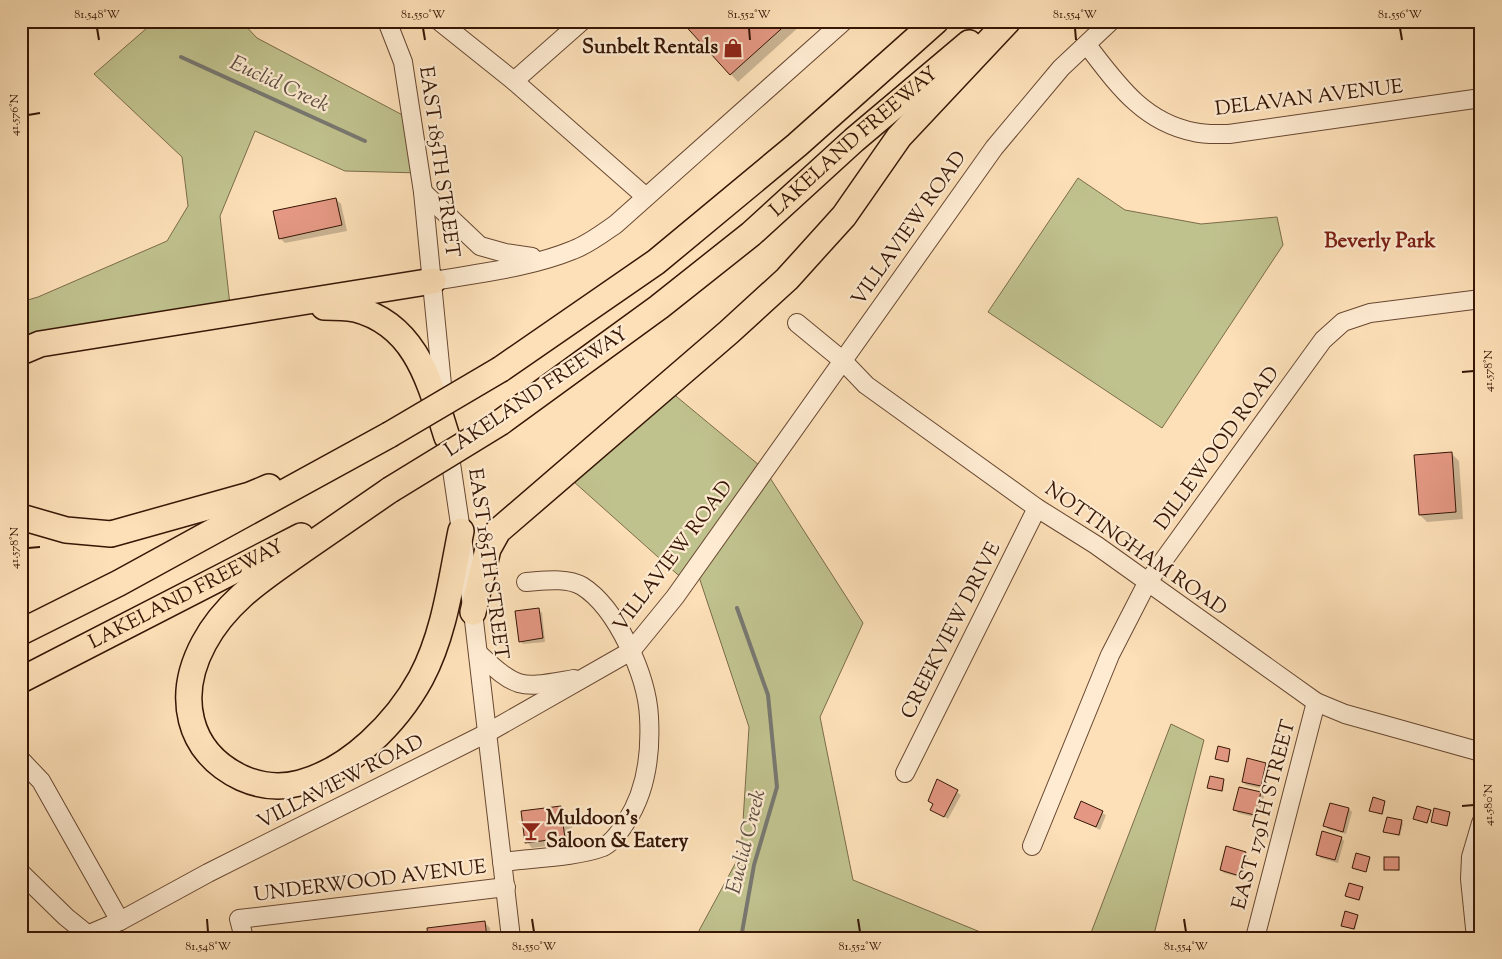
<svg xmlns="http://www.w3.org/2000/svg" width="1502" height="959" font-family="'Sorts Mill Goudy',serif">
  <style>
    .green { fill: #c0c28e; stroke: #7b6c4a }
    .shadow { fill: #0003 }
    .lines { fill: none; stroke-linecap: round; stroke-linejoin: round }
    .stream { stroke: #787871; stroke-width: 4 }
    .building { fill: #e49883; stroke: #361605 }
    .minor-casing { stroke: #684832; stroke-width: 20 }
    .highway-casing { stroke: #361605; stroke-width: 28 }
    .minor { stroke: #feebd1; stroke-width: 18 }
    .highway { stroke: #fde0b8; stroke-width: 25 }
    .highway-bridge-casing { stroke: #361605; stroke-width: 28; stroke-linecap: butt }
    .highway-bridge { stroke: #fde0b8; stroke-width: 25 }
    .ticks { fill: none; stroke: #361605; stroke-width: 2 }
    .labels { text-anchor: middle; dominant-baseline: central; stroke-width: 4.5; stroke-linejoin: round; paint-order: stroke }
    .poi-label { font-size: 20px; font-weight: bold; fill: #361605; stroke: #feebd1; text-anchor: end }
    .street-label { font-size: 20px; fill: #361605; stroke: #feebd1 }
    .water-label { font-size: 21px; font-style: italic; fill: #5c4f44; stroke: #feebd1 }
    .neighbourhood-label { font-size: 21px; font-weight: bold; fill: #7a1f14; stroke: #feebd1 }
    .neatline { fill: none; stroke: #361605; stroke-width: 2 }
    .ticks-label { font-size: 12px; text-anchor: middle; fill: #361605 }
  </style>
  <rect width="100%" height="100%" fill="#fde0b8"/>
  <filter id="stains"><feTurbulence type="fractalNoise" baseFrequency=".004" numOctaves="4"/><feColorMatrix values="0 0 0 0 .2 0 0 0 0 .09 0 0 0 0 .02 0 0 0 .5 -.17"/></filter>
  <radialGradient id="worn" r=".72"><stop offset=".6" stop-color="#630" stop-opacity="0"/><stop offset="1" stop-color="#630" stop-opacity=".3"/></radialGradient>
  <g class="green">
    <path d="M155 21H241L257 38 412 120 420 173 345 171 255 131 220 216 231 314 21 352V302L38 297 167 241 188 206 182 157 94 74Z"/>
    <path d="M1078 178 1125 210 1201 224 1277 217 1283 245 1162 428 988 312Z"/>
    <path d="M665 387 765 470 863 623 820 717 853 880 995 938H695L741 853 749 727 696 568 686 582 564 473Z"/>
    <path d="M1171 724 1204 740 1153 938H1089Z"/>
  </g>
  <g class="shadow">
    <path d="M683 21H795L800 26 738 82Z"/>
    <path d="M336 199 341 204 347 231 285 243 280 238Z"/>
    <path d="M1451 453 1459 461 1463 519 1427 522 1420 515Z"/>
    <path d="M538 609 542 613 545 642 523 644 520 641Z"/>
    <path d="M1230 750 1229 762 1217 759Z"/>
    <path d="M1266 764 1269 767 1264 789 1246 785 1243 782Z"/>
    <path d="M1224 780 1223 792 1209 788Z"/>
    <path d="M938 781 961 795 948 819 932 809 933 804 930 801Z"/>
    <path d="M1260 793 1264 796 1258 818 1238 813 1235 810Z"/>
    <path d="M1385 802 1383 815 1372 812Z"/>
    <path d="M1082 803 1106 815 1100 830 1075 817Z"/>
    <path d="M560 807 572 822V828L568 829 569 843 532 848 527 842Z"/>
    <path d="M1349 809 1352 812 1346 834 1328 829 1325 826Z"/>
    <path d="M1430 811 1428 824 1415 819Z"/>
    <path d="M1449 813 1448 826 1432 821Z"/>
    <path d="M1388 818 1403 823 1400 836 1385 831Z"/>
    <path d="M1341 838 1344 841 1338 863 1321 858 1317 855Z"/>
    <path d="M1245 853 1249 856 1243 878 1224 873 1221 870Z"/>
    <path d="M1369 858 1367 872 1354 869Z"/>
    <path d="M1398 858 1399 871 1385 869Z"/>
    <path d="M1362 888 1360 901 1346 896Z"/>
    <path d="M1358 916 1355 930 1344 926Z"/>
    <path d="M485 923 490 928 491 938H429Z"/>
  </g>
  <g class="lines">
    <g class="stream">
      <path d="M181 57 365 141"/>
      <path d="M737 608 768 695 777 787 754 865 741 938"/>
    </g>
  </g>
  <g class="building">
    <path d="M681 21H790L730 75Z"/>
    <path d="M336 198 342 225 279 239 273 211Z"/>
    <path d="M1452 452 1456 512 1419 515 1414 455Z"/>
    <path d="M539 608 543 638 519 642 515 611Z"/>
    <path d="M1218 746 1230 749 1228 762 1215 759Z"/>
    <path d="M1247 758 1266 763 1261 786 1242 782Z"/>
    <path d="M1210 776 1224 779 1222 791 1207 788Z"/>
    <path d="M937 779 958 790 944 817 930 810 933 804 928 801Z"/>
    <path d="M1239 787 1261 792 1255 815 1233 810Z"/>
    <path d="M1373 797 1385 801 1382 814 1369 811Z"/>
    <path d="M1081 801 1103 811 1096 827 1074 818Z"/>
    <path d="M1330 803 1349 808 1343 832 1323 826Z"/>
    <path d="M561 806 562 816 567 815V823L563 824 565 838 525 843 521 811Z"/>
    <path d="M1417 806 1431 810 1427 823 1413 819Z"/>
    <path d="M1434 808 1450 812 1447 826 1431 822Z"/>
    <path d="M1387 817 1402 820 1399 835 1383 832Z"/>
    <path d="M1322 831 1342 837 1335 860 1316 855Z"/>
    <path d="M1226 846 1246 852 1240 876 1220 870Z"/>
    <path d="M1356 853 1370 857 1366 872 1352 868Z"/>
    <rect x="1384" y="857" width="15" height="13"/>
    <path d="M1349 883 1363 887 1359 900 1345 896Z"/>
    <path d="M1345 911 1358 915 1354 929 1341 926Z"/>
    <path d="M485 921 487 938H428L427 928Z"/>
    <path d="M1204 932 1223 938H1202Z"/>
  </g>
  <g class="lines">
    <defs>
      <g id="minor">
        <path d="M387 21 403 62 423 192 444 405"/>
        <path d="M439 21 514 81 646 197"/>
        <path d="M1087 45C1117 84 1143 122 1194 132 1205 135 1218 134 1229 134L1481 98"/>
        <path d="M514 81 582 21"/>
        <path d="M423 192 480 246 505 253 532 257"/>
        <path d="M433 281C479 273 529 268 573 250 589 244 603 233 616 224L844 21"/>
        <path d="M797 323 842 360 866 385 1037 508 1096 545 1316 702 1345 714 1481 752"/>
        <path d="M448 443 473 612 511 938"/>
        <path d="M478 653C519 691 520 688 574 679"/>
        <path d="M21 760 41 781 120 921"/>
        <path d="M905 773 1037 508"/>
        <path d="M1032 846 1110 655 1147 583 1323 340 1343 322 1370 313 1481 299"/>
        <path d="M502 862C531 858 577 857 603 847 612 843 621 830 626 822 646 792 651 753 649 717 647 676 617 608 582 586 566 577 543 581 526 582"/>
        <path d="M21 873 66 917 92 938"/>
        <path d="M80 938 120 921 208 873 487 733 631 651 675 597 994 148 1061 68 1111 21"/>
        <path d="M244 938 239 919 506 887"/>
        <path d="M1255 938 1316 702"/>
        <path d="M1476 938 1470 879 1471 857 1481 823"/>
      </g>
      <g id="highway">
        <path d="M324 307C334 307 345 307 355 309 417 325 430 384 447 437"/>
        <path d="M21 352 40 344 433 281"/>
        <path d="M501 369 656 262 797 145 936 21"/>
        <path id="s1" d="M501 422 659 307 751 234 854 140 969 43"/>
        <path d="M390 490C361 510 332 530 303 550 265 577 227 600 204 643 176 695 186 752 242 778 260 786 281 788 300 783 350 770 397 722 421 678 445 633 451 580 461 531"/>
        <path d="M21 517 66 530 111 534 250 495 269 487"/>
        <path d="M473 612 488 549 498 531 729 332 787 279 844 216 899 137 1008 21"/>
        <path d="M21 632 119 583 389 435"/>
        <path id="s2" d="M21 680 301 536"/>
      </g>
    </defs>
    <use href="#minor" class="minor-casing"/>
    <use href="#highway" class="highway-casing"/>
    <use href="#minor" class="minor"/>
    <use href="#highway" class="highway"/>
    <defs>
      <g id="highway-bridge">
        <path d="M389 435 501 369"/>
        <path d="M390 490 501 422"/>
      </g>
    </defs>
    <use href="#highway-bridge" class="highway-bridge-casing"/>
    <use href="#highway-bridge" class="highway-bridge"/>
  </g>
  <path class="ticks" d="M97 28 99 40M423 28 425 40M749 28 750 40M1075 28 1076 40M1400 28 1402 40M28 115 40 113M1462 372 1474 371M28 548 40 547M1462 806 1474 805M207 919 208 932M532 919 534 932M858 919 860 932M1184 919 1186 932"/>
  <defs>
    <symbol id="shop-bare" viewBox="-9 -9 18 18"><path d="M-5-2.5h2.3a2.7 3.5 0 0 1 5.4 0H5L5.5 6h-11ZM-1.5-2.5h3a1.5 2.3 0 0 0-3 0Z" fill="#8f2418" stroke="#feebd1" stroke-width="2.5" paint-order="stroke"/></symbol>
    <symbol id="bar-bare" viewBox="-9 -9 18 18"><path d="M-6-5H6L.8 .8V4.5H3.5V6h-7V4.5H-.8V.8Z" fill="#8f2418" stroke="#feebd1" stroke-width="2.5" paint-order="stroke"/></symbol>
  </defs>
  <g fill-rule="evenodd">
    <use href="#shop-bare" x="719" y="34" width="28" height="28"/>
    <use href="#bar-bare" x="517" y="817" width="28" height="28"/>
  </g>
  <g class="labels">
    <g class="poi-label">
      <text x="718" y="48">Sunbelt Rentals</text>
      <text x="546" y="819" text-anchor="start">Muldoon's<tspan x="546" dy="23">Saloon &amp; Eatery</tspan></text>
    </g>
    <g class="street-label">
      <text transform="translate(1309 99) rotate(-7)">DELAVAN AVENUE</text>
      <text stroke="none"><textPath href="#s1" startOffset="451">LAKELAND FREEWAY</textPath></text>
      <text transform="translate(438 162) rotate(82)">EAST 185TH STREET</text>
      <text transform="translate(910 229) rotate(-55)">VILLAVIEW ROAD</text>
      <text transform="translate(537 393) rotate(-34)">LAKELAND FREEWAY</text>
      <text transform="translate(1218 449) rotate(-54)">DILLEWOOD ROAD</text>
      <text transform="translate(1135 550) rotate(35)">NOTTINGHAM ROAD</text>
      <text transform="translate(674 557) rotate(-53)">VILLAVIEW ROAD</text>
      <text transform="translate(487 564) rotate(82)">EAST 185TH STREET</text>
      <text stroke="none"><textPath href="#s2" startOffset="186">LAKELAND FREEWAY</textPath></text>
      <text transform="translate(952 631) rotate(-63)">CREEKVIEW DRIVE</text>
      <text transform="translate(341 783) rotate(-27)">VILLAVIEW ROAD</text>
      <text transform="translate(1265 815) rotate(-75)">EAST 179TH STREET</text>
      <text transform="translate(370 882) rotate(-7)">UNDERWOOD AVENUE</text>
    </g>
    <g class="water-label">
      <text transform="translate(279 85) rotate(25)">Euclid Creek</text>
      <text transform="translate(747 842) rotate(-76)">Euclid Creek</text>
    </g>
    <g class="neighbourhood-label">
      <text x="1380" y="242">Beverly Park</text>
    </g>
  </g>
  <rect width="1502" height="959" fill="none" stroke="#fde0b8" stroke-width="55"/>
  <rect x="28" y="28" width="1446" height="904" class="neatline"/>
  <g class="ticks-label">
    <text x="97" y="18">81.548°W</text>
    <text x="423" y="18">81.550°W</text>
    <text x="749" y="18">81.552°W</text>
    <text x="1075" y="18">81.554°W</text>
    <text x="1400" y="18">81.556°W</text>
    <text transform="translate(14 115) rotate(-90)" y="4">41.576°N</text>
    <text transform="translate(1488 371) rotate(-90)" y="4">41.578°N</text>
    <text transform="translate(14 548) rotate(-90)" y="4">41.578°N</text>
    <text transform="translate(1488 805) rotate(-90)" y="4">41.580°N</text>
    <text x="208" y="950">81.548°W</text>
    <text x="534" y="950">81.550°W</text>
    <text x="860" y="950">81.552°W</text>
    <text x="1186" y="950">81.554°W</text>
  </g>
  <rect width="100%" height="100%" filter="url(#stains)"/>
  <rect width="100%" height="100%" fill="url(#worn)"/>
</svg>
